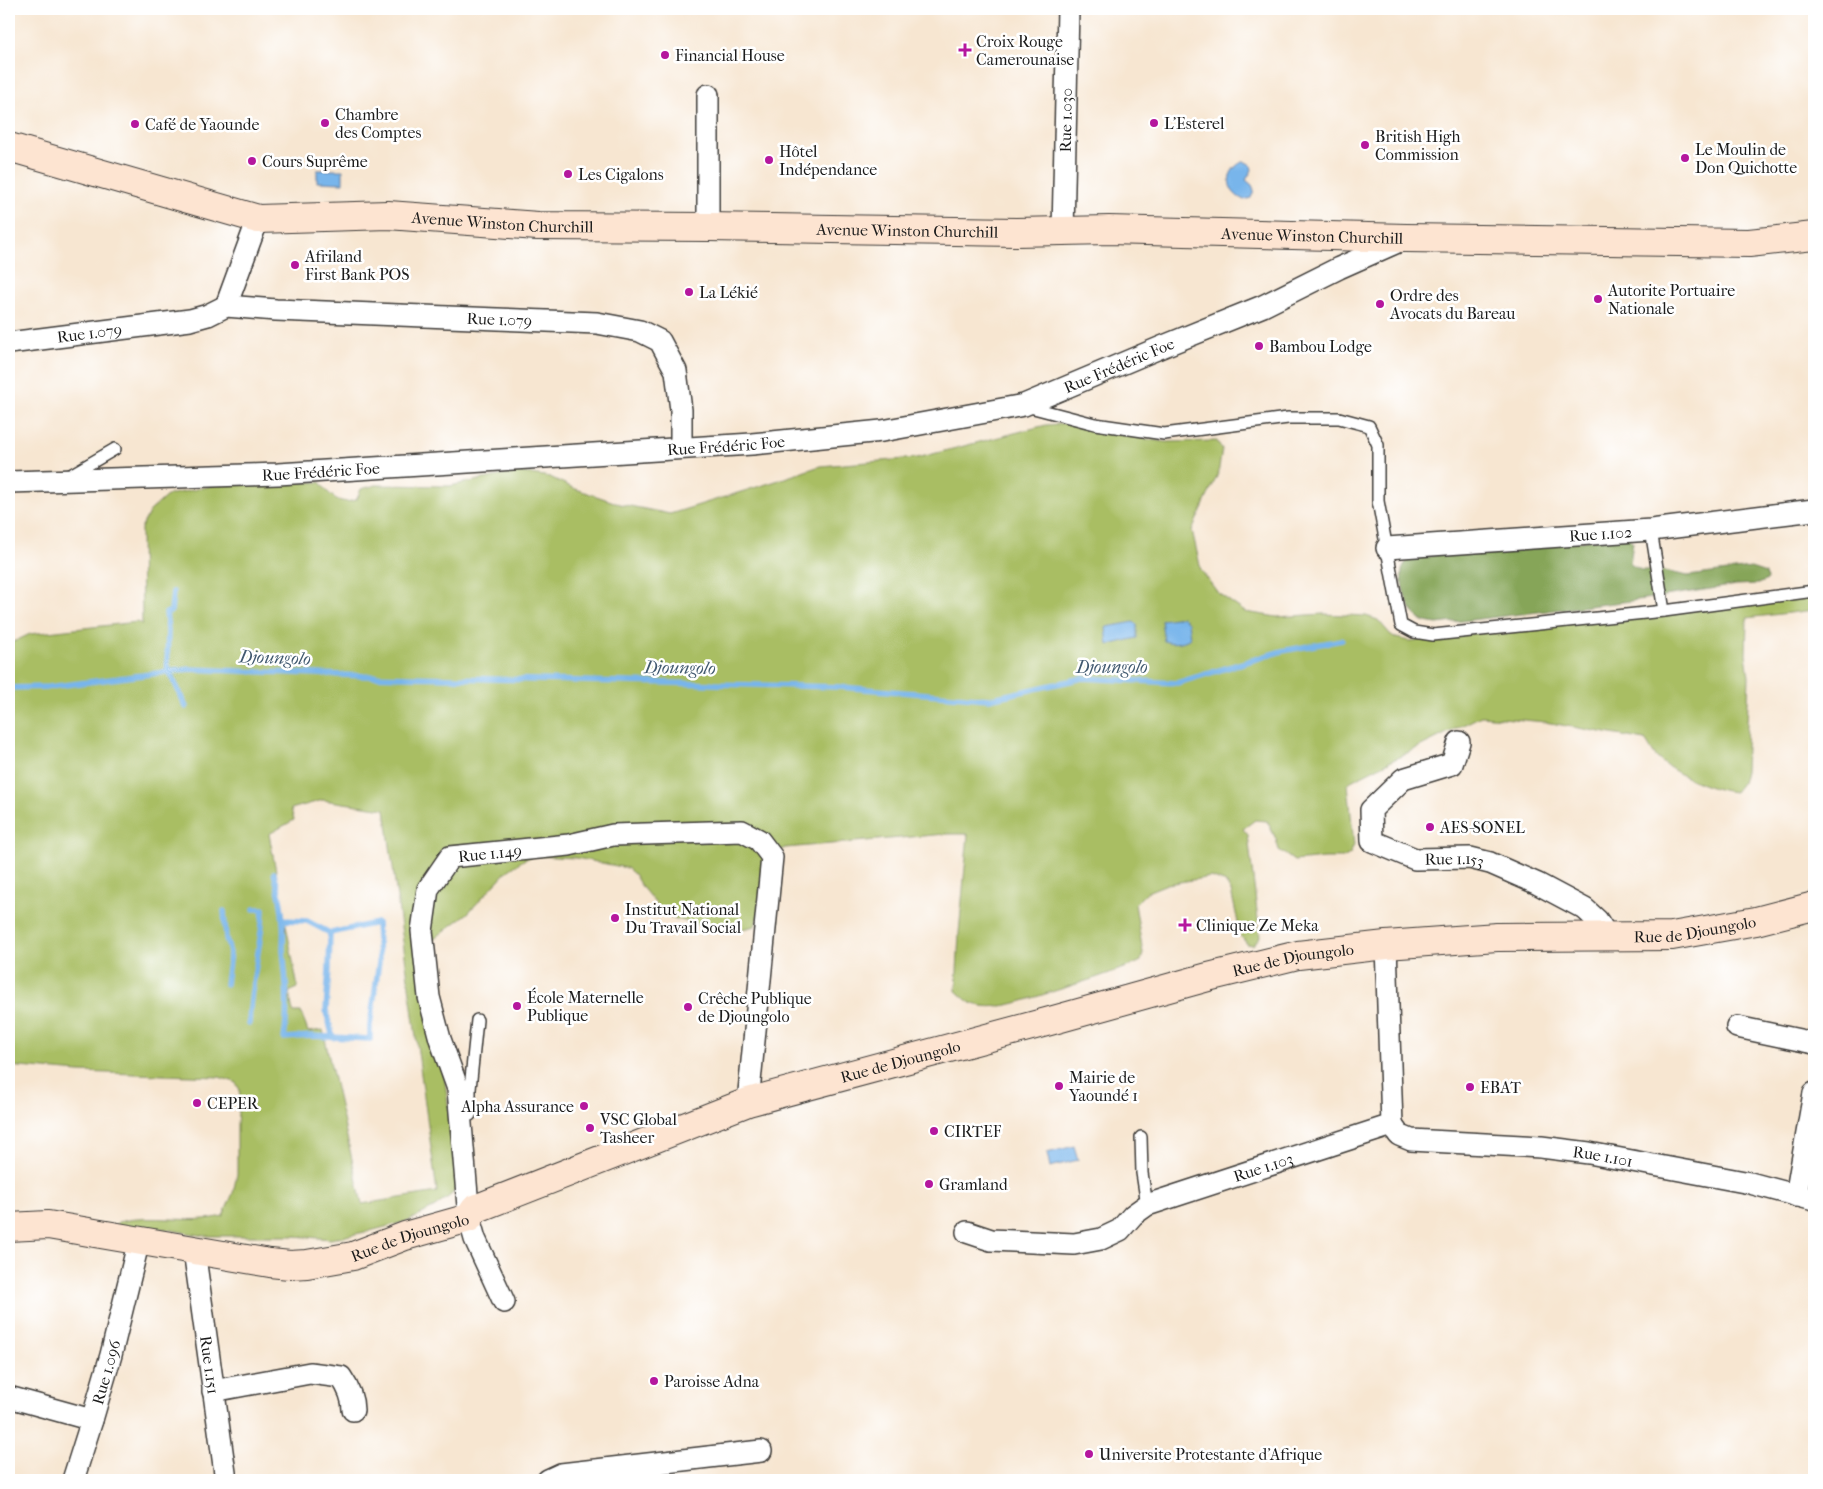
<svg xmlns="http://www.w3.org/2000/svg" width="1823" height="1489" font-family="'IM FELL French Canon',serif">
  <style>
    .green { fill: #a9be63; stroke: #626d40; fill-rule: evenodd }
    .forest { fill: #86a559; stroke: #51603a }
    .water { fill: #78b5eb; stroke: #4a6884 }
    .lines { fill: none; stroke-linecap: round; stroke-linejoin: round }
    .stream { stroke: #78b5eb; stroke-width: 5.5 }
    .lane-casing { stroke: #3d3a37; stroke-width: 14 }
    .street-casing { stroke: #3d3a37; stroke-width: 24 }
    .secondary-casing { stroke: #3d3a37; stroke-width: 30 }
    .lane { stroke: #fff; stroke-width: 11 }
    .street { stroke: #fff; stroke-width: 21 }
    .secondary { stroke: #fde4d1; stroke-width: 28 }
    .poi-dot { fill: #b5179e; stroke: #fff; stroke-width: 2 }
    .labels { text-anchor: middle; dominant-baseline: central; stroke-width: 5; stroke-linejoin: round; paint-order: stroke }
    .poi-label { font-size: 16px; fill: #1c1c1c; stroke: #fff; text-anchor: start }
    .street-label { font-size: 16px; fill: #1c1c1c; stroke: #fff }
    .water-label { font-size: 18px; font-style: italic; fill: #41596f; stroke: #fff }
  </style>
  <rect width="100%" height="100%" fill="#fff"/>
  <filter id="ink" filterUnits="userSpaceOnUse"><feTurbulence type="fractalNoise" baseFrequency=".02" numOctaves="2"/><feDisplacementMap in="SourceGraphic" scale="10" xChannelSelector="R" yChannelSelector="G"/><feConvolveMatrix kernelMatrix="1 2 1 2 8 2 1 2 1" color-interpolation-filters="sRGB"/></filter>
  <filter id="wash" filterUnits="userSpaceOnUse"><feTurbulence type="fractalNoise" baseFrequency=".0096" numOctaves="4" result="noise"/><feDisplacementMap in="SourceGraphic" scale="20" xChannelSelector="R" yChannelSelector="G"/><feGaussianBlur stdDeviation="1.12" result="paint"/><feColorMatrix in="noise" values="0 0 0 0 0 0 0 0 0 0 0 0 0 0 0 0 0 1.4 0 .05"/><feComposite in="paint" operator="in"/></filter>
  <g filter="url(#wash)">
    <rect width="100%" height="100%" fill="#f7e6d1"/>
    <path class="green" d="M1068 423 1099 431 1165 442 1217 441 1222 449 1218 474 1192 530 1201 570 1218 593 1245 612 1277 617 1323 614 1366 616 1378 620 1390 634 1396 638 1409 641 1814 594V610L1747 618 1746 654 1749 677 1745 771 1742 783 1735 792C1710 790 1674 774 1656 757 1652 752 1649 745 1645 740L1545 722 1481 716 1351 781 1348 784 1354 845 1350 854 1343 858H1325L1294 861 1279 850 1276 839 1267 821 1255 820 1243 829 1248 835 1260 937 1253 945 1247 944 1241 936 1231 891 1226 883 1211 877 1167 884 1147 892 1135 904 1143 953 1141 961 1137 963C1106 975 1074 985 1042 995 1023 1001 1002 1009 982 1006 970 1005 964 998 956 991L959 933 968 834H946L785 848 779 851 755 926 742 929 710 928 666 916 641 886 634 874 627 868 576 858 536 856 525 859 506 872 468 913 422 948 444 1074 459 1185 451 1195 435 1207 408 1221 370 1231 331 1239 294 1236H205L159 1228 120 1234 116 1227 118 1222C153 1213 189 1225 223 1216L233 1193 237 1174V1124L240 1090 235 1082 219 1077 79 1072 9 1066V644L30 634 137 622 142 624 141 528 150 511 168 495 216 485 320 482C329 495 340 507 357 499L361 489 376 485 450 486 518 472 550 477 573 488 620 504 670 514 773 482 820 466 917 458 1046 425ZM323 800 385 809 437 1192 362 1204 323 1030 308 1032 301 1012H293L289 992 298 988 269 834 294 820 291 809Z"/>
    <path class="forest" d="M1628 537 1633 542 1630 564 1641 570H1659L1688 576 1751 568 1766 573 1767 580 1759 584 1737 585 1631 601 1437 624C1432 623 1425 623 1421 620 1407 611 1393 572 1408 560L1472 549Z"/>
    <g class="water">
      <path d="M1244 161 1251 165 1252 170 1246 180 1252 185 1254 190 1251 198 1244 200C1225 192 1224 170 1244 161Z"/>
      <path d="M317 170H343V183L317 182Z"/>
      <path d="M1183 617 1188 622 1190 638C1184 643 1171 644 1164 641L1161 620Z"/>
      <path d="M1134 622 1137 625V638L1108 645 1106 628 1107 627Z"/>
      <path d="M1074 1146 1078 1160 1050 1167 1047 1153Z"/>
    </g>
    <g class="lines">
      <g class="stream">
        <path d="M173 592 171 611 166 613 168 630 167 666 186 707"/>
        <path d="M9 688 49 687 190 669 367 676 840 687 989 699 1083 678 1177 683 1282 651 1342 640"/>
        <path d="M274 873C279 890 282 906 283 923 284 932 283 941 283 950 286 979 289 1008 284 1038L311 1036 370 1039V1026L379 962 377 923 330 933 307 921 283 920"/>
        <path d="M224 911 226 938 230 953 226 984"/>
        <path d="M330 933 329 969 326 1010 333 1038"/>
        <path d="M249 1023C250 1002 253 981 257 960 259 943 263 926 263 909H254"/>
      </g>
    </g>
  </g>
  <g filter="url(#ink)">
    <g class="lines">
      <defs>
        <g id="lane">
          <path d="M1026 406 1095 424 1164 434 1288 418H1339L1369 426 1378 445V501L1401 625 1414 632 1433 635 1664 611 1814 591"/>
          <path d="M67 477 115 449"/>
          <path d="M1651 530 1664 611"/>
          <path d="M470 1115V1089L477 1020"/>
          <path d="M1141 1137 1142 1173 1147 1205"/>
        </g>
        <g id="street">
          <path d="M708 227V95"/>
          <path id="s1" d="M1063 231 1068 9"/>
          <path d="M226 306 258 219"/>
          <path id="s2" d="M9 343 190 320 208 315 226 306 276 310 597 323 640 331 660 341 676 371 681 410V448"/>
          <path id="s3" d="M9 482 278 474 752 444 882 431 1024 405 1164 346 1263 306 1339 268 1402 240"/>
          <path id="s4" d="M1387 548 1651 530 1814 510"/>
          <path id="s5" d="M1459 742 1452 764 1403 779 1371 810 1372 841 1415 859 1470 858 1490 863 1538 884 1585 909 1597 920 1608 937"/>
          <path d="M1737 1027 1814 1043"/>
          <path id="s6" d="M1392 1125 1399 1135 1411 1140 1541 1147 1589 1153 1750 1183 1814 1200"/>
          <path d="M1796 1196 1814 1093"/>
          <path id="s7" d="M967 1232 991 1240 1074 1244 1101 1239 1120 1230 1133 1215 1147 1205 1392 1125 1386 945"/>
          <path id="s8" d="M194 1250 226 1480"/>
          <path id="s9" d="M504 1302 475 1239 469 1218 458 1089 440 1039 429 997 422 931 428 889 450 857 569 845 613 835 742 831 759 840 772 857 748 1102"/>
          <path d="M213 1391 310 1373 341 1377C348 1387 353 1397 353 1410"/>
          <path id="s10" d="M9 1397 92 1420 111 1355 139 1240"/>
          <path d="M73 1480 92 1420"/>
          <path d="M548 1480 561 1474 761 1451"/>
        </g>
        <g id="secondary">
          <path id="s11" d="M9 147 258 219 388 215 538 226 708 227 1016 232 1109 230 1406 238 1749 243 1814 236"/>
          <path id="s12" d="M9 1227 48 1225 270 1263 290 1265 307 1264 353 1256 405 1236 469 1218 475 1209 748 1102 1050 1021 1208 977 1298 955 1386 945 1497 937 1672 936 1756 921 1814 906"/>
        </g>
      </defs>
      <use href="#lane" class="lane-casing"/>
      <use href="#street" class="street-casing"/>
      <use href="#secondary" class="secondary-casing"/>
      <use href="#lane" class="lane"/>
      <use href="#street" class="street"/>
      <use href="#secondary" class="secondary"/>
    </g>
  </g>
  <g class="poi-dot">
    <path d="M962.5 42.5h5v5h5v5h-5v5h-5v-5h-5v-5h5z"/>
    <circle cx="665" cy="55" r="5"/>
    <circle cx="325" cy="123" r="5"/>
    <circle cx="1154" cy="123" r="5"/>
    <circle cx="135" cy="124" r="5"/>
    <circle cx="1365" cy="145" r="5"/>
    <circle cx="1685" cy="158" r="5"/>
    <circle cx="769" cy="160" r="5"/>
    <circle cx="252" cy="161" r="5"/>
    <circle cx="568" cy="174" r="5"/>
    <circle cx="295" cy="265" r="5"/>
    <circle cx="689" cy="292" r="5"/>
    <circle cx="1598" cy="299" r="5"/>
    <circle cx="1380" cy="304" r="5"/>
    <circle cx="1259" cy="346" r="5"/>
    <circle cx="1430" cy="827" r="5"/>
    <circle cx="615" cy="918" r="5"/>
    <path d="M1182.5 917.5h5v5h5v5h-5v5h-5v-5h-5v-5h5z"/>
    <circle cx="517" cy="1006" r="5"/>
    <circle cx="688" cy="1007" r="5"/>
    <circle cx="1059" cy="1086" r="5"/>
    <circle cx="1470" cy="1087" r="5"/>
    <circle cx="197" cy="1103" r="5"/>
    <circle cx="584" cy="1106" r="5"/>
    <circle cx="590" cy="1128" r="5"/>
    <circle cx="934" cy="1131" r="5"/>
    <circle cx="929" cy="1184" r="5"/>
    <circle cx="654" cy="1381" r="5"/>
    <circle cx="1089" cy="1454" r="5"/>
  </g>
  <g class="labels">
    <g class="poi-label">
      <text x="976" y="41">Croix Rouge<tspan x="976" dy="18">Camerounaise</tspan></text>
      <text x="675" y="55">Financial House</text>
      <text x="335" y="114">Chambre<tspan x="335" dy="18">des Comptes</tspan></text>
      <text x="1164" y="123">L'Esterel</text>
      <text x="145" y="124">Café de Yaounde</text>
      <text x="1375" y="136">British High<tspan x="1375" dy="18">Commission</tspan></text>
      <text x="1695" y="149">Le Moulin de<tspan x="1695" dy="18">Don Quichotte</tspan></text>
      <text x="779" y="151">Hôtel<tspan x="779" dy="18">Indépendance</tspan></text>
      <text x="262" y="161">Cours Suprême</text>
      <text x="578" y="174">Les Cigalons</text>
      <text x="305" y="256">Afriland<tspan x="305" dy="18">First Bank POS</tspan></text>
      <text x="1608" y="290">Autorite Portuaire<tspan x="1608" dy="18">Nationale</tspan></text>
      <text x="699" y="292">La Lékié</text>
      <text x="1390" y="295">Ordre des<tspan x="1390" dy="18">Avocats du Bareau</tspan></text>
      <text x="1269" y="346">Bambou Lodge</text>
      <text x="1440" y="827">AES-SONEL</text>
      <text x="625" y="909">Institut National<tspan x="625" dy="18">Du Travail Social</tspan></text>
      <text x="1196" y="925">Clinique Ze Meka</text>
      <text x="527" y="997">École Maternelle<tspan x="527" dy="18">Publique</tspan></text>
      <text x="698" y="998">Crêche Publique<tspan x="698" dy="18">de Djoungolo</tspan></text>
      <text x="1069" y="1077">Mairie de<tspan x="1069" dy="18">Yaoundé 1</tspan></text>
      <text x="1480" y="1087">EBAT</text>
      <text x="207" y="1103">CEPER</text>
      <text x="574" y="1106" text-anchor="end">Alpha Assurance</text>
      <text x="600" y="1119">VSC Global<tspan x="600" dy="18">Tasheer</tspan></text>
      <text x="944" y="1131">CIRTEF</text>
      <text x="939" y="1184">Gramland</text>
      <text x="664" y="1381">Paroisse Adna</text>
      <text x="1099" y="1454">Universite Protestante d'Afrique</text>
    </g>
    <g class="street-label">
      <text stroke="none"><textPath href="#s1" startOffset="111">Rue 1.030</textPath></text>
      <text stroke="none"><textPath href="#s11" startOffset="504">Avenue Winston Churchill</textPath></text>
      <text stroke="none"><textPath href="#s11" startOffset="909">Avenue Winston Churchill</textPath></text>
      <text stroke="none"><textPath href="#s11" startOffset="1314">Avenue Winston Churchill</textPath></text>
      <text stroke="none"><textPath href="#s2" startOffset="495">Rue 1.079</textPath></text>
      <text stroke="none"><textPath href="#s2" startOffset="81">Rue 1.079</textPath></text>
      <text stroke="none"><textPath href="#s3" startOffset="1122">Rue Frédéric Foe</textPath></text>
      <text stroke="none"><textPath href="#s3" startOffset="718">Rue Frédéric Foe</textPath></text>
      <text stroke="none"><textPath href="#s3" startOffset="312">Rue Frédéric Foe</textPath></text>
      <text stroke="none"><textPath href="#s4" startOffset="214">Rue 1.102</textPath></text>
      <text stroke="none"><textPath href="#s9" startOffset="505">Rue 1.149</textPath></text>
      <text stroke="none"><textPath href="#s5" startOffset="236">Rue 1.153</textPath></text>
      <text stroke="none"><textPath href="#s12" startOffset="1742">Rue de Djoungolo</textPath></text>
      <text stroke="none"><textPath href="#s12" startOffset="1338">Rue de Djoungolo</textPath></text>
      <text stroke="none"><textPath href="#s12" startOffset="932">Rue de Djoungolo</textPath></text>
      <text stroke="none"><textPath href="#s6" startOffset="218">Rue 1.101</textPath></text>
      <text stroke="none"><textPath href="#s7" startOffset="316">Rue 1.103</textPath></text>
      <text stroke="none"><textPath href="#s12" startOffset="408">Rue de Djoungolo</textPath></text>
      <text stroke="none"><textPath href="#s8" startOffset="116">Rue 1.151</textPath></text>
      <text stroke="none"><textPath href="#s10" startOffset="136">Rue 1.096</textPath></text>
    </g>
    <g class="water-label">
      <text transform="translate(275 658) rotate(2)">Djoungolo</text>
      <text x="1112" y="667">Djoungolo</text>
      <text transform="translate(680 668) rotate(1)">Djoungolo</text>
    </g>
  </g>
  <rect width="1823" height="1489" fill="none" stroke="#fff" stroke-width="30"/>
</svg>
